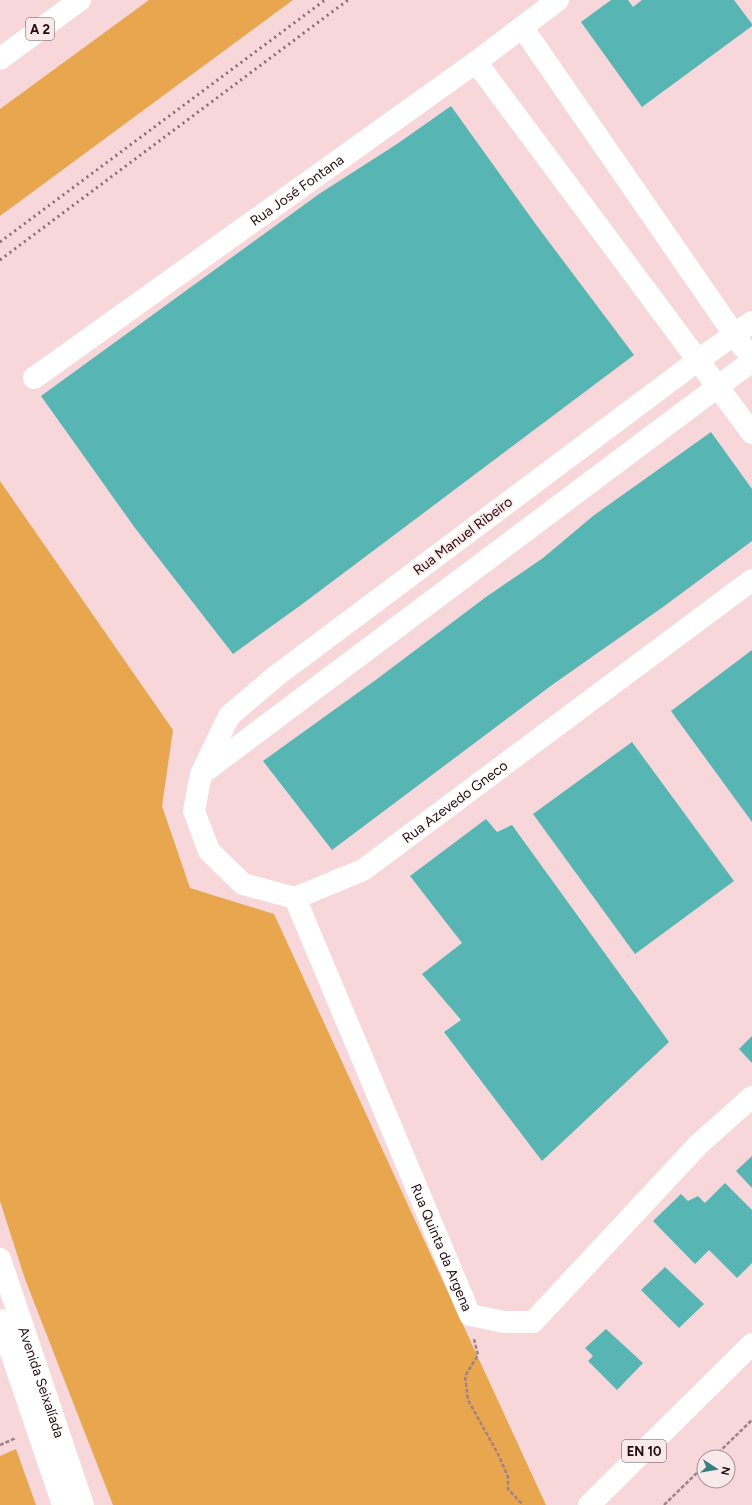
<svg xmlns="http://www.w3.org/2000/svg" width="752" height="1505" font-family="Figtree,sans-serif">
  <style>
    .green { fill: #e8a74f }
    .building { fill: #57b6b3 }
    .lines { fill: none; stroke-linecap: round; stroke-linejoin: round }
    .path { stroke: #a08286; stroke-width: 2.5; stroke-dasharray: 4 2; stroke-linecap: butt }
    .minor { stroke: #fff; stroke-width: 22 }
    .major { stroke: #fff; stroke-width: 22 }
    .highway { stroke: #fff; stroke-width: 22 }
    .rail { stroke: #886b6f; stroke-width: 3; stroke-dasharray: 2 4; stroke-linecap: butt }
    .labels { text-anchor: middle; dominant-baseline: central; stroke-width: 3.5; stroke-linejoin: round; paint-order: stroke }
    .shield { fill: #f9e9ea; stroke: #654e51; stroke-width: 1 }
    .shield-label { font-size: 13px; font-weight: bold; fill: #250b0f }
    .street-label { font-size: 14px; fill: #250b0f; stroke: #f9e9ea }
  </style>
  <rect width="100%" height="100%" fill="#f7d7da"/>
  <g class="green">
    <path d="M149 0H293L0 216V109Z"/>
    <path d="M0 481 173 730 162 806 190 888 274 914 546 1505H113L25 1279 0 1201Z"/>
    <path d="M16 1449 36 1505H0V1456Z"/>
  </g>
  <g class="building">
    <path d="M611 0H628L633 7 642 0H734L752 24V26L642 107 581 22Z"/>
    <path d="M451 106 537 226 634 355 301 605 233 654 135 528 41 396 319 194 397 144Z"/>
    <path d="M711 432 752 489V541L663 607 552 685 332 850 263 761 377 679 486 597 543 558 593 516Z"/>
    <path d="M752 650V822L671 711Z"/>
    <path d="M632 742 734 881 635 954 533 814Z"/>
    <path d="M486 819 497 832 512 825 669 1042 542 1161 444 1032 461 1020 422 974 462 943 410 876Z"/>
    <path d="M752 1036V1063L739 1049Z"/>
    <path d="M752 1156V1188L736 1171Z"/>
    <path d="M725 1183 752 1210V1263L737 1278 709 1250 695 1264 653 1221 681 1194 688 1201 698 1196 705 1203Z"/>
    <path d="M665 1267 704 1304 679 1328 641 1290Z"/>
    <path d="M606 1329 643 1363 617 1390 588 1361 593 1356 585 1348Z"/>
  </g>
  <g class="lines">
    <g class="path">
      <path d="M474 1339 478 1355 465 1376 468 1400 498 1454 508 1477V1489L523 1505"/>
      <path d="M0 1445 16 1438"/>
      <path d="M714 1457 752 1420"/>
      <path d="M664 1505 704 1466"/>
    </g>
    <g class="minor">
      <path d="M522 27 743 347"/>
      <path d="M476 62 752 433"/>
      <path id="s1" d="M752 322 697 361 276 676 229 716 201 774 194 811 209 851 243 884 295 898 363 870 752 580"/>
      <path id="s2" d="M34 378 476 62 558 0"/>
      <path d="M204 772 752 361"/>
      <path id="s3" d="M295 898 470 1315 504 1322H533L699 1144 752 1097"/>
      <path id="s4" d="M0 1259 83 1505"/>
      <path d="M0 1320 63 1505"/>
    </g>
    <path class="major" d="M589 1505 752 1344"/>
    <path class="highway" d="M0 59 80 0"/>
    <g class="rail">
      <path d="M0 242 325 0"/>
      <path d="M0 260 348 0"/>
    </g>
  </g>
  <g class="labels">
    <g class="shield">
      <rect x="26" y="18" width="28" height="22" rx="3"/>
      <rect x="622" y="1440" width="44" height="22" rx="3"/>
    </g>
    <g class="shield-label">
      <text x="40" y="29">A 2</text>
      <text x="644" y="1451">EN 10</text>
    </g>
    <g class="street-label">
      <text stroke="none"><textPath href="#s2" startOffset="323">Rua José Fontana</textPath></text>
      <text transform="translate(463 536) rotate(-37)">Rua Manuel Ribeiro</text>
      <text stroke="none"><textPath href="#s1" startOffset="1089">Rua Azevedo Gneco</textPath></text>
      <text stroke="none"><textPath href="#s3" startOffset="379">Rua Quinta da Argena</textPath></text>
      <text stroke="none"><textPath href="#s4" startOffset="130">Avenida Seixalíada</textPath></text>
    </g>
  </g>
  <g transform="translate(716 1469) rotate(102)"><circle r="19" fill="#f9e9ea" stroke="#a49092"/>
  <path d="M0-3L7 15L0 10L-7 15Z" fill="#39817e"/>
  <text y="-6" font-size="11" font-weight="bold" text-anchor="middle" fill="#250b0f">N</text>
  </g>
</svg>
